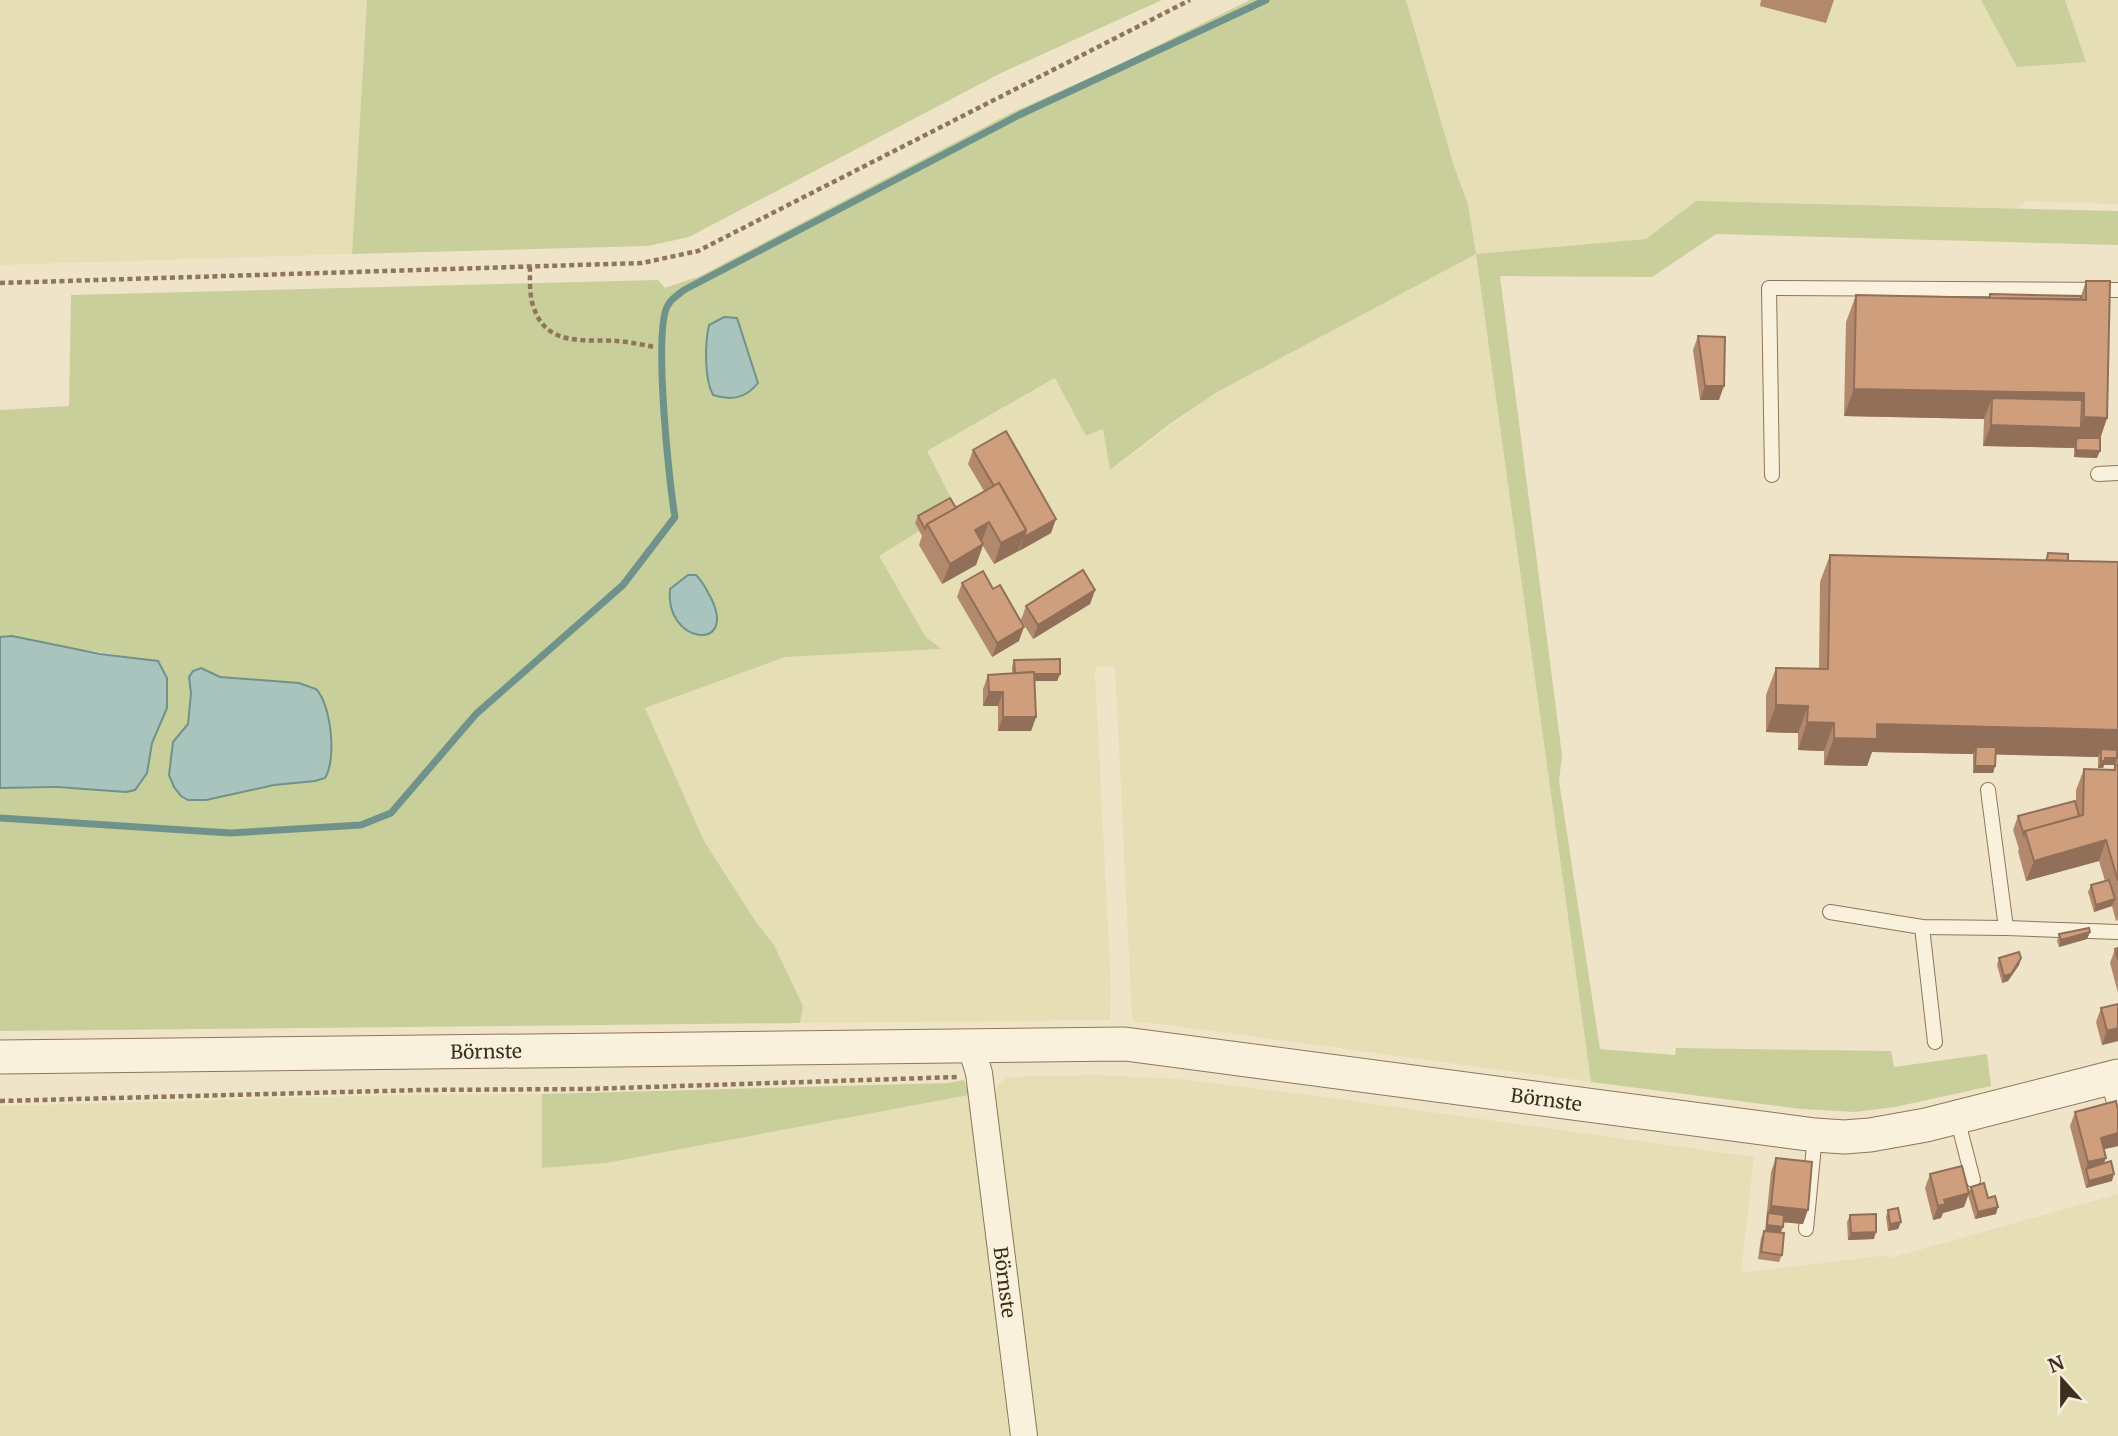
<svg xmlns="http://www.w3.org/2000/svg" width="2118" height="1436" font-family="Merriweather,serif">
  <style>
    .farmland { fill: #e6deb5 }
    .green { fill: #c9cf9b; fill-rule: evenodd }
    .water { fill: #a9c4bc; stroke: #6f938a; stroke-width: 2 }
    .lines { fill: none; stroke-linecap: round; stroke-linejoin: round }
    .stream { stroke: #6f938a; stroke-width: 7 }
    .service-casing { stroke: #8d765c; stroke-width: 16 }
    .minor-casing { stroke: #8d765c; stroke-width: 28 }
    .tertiary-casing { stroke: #8d765c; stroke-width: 35 }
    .path { stroke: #8d765c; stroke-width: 4.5; stroke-dasharray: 5 3.5; stroke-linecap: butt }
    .service { stroke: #faf1dc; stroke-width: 14 }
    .minor { stroke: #faf1dc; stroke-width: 26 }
    .tertiary { stroke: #faf1dc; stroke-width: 33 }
    .wall { fill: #b2896c }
    .shaded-wall { fill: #916f58 }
    .building { fill: #cf9f7d; stroke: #916f58; stroke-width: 2 }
    .labels { text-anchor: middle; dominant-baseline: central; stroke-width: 5; stroke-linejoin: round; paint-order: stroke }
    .street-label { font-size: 19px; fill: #3d2e20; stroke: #f7eed8 }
  </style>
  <rect width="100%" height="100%" fill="#f0e4c8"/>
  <g class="farmland">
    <path d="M0 0H367L352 254 0 265Z"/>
    <path d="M1406 0H1981L2017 67 2086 62 2065 0H2118V204L2027 201 2016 208 1696 201 1646 239 1476 254 1591 1082 1168 1025 1135 1022 1132 1017 1115 667H1096L1095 673 1111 988 1110 1020 800 1023 803 1006 774 945 756 922 704 841 644 708 785 657 940 649 925 636 878 556 919 531 915 523 926 451 1056 378 1086 436 1103 429 1111 470 1468 204 1453 163Z"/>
    <path d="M1097 1075 1177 1079 1316 1096 1754 1157 1741 1273 1889 1255 1890 1258 2118 1194V1436H1032L995 1129 996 1087 1006 1077Z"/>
    <path d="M542 1094 543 1168 606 1163 969 1095 1012 1436H0V1106L399 1095Z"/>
  </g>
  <g class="green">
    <path d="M367 0H1162L1001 73 689 237 648 246 352 254Z"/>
    <path d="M1250 0H1406L1453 163 1468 204 1476 254 1646 239 1696 201 2118 211V245L1716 234 1652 277 1500 276 1562 755 1559 781 1600 1049 1675 1055 1676 1048 1891 1051 1894 1067 1987 1054 1991 1086 1895 1107 1855 1112 1801 1109 1591 1082 1476 254 1217 392 1170 424 1110 470 1103 429 1086 436 1055 378 927 451 953 502 915 523 919 531 879 556 925 636 941 649 785 657 645 708 704 841 756 922 774 945 803 1006 800 1023 0 1031V788L87 789 147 773 152 743 167 708 158 661 0 637V410L69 406 71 295 658 280 665 288 700 276 1009 114 1118 65ZM724 317 708 386 706 352 709 325ZM210 672 220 677 257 682 315 781 274 785 206 800H188L173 752 174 742 188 725 191 693 189 677Z"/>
    <path d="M1981 0H2065L2086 62 2017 67Z"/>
    <path d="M964 1080 969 1095 606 1163 542 1168V1094L948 1083Z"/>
  </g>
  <g class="water">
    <path d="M724 317 737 318 758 383C746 398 732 401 713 395 704 379 705 343 709 325Z"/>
    <path d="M688 575H696C703 582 707 590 711 598 738 653 664 644 670 589Z"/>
    <path d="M12 636 100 654 158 661 167 678V708L152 743 147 773 135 790 126 792 57 787 0 788V637Z"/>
    <path d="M201 668 220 677 299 683 316 689C331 704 337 759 325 778L315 781 274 785 206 800H188L181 796 174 787 169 775 173 742 188 724 191 693 189 677 193 671Z"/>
  </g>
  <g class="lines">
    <path class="stream" d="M0 818 230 833 361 825 391 813 476 714 623 585 675 517C669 483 653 329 668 305 671 299 679 294 684 290L1019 115 1266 0"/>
    <defs>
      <g id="service">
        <path d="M2098 474 2118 473"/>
        <path d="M1772 475 1769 288 2118 290"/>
        <path d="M1988 790 2006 928 2118 932"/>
        <path d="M1830 912 1922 927 2006 928"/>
        <path d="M1922 927 1935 1042"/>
        <path d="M2107 1079 2118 1115"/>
        <path d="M1957 1118 1973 1180"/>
        <path d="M1806 1229 1815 1135"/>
      </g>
      <g id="minor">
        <path id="s1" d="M971 1047 979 1073 1024 1436"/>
      </g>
      <g id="tertiary">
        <path id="s2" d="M0 1057 1125 1044 1815 1135 1844 1137 1870 1135 1926 1125 2118 1076"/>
      </g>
    </defs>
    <use href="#service" class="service-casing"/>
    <use href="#minor" class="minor-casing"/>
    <use href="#tertiary" class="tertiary-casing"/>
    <g class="path">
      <path d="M530 267C530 281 529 298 535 311 549 347 587 339 617 341 630 342 643 345 655 347"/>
      <path d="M0 283 642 263 698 251 1190 0"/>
      <path d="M0 1101 421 1090 587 1089 958 1077"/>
    </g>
    <use href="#service" class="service"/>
    <use href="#minor" class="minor"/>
    <use href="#tertiary" class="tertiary"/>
  </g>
  <g class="wall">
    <path d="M1761 0H1834L1826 23 1760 6Z"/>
    <path d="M2086 281 2107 418 2100 438 2097 458 2074 457V448L1983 446 1984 419 1844 416 1846 322 1856 295 1988 298 1990 294 2081 296Z"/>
    <path d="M1698 336 1719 400H1700L1693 350Z"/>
    <path d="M973 450 1051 533 1019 551 994 564 983 546 976 565 942 584 919 545 922 536 915 523 918 516 956 508 984 491 968 464Z"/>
    <path d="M2048 553 2068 561 2118 562V920L2116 921 2112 906 2094 912 2088 892 2091 885 2105 881 2099 861 2026 881 2018 851 2019 849 2013 830 2018 816 2076 806V790L2084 769 2113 770 2115 765H2104L2103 768H2098V757L1995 754V766L1993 773H1973V754L1872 752 1867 766 1824 765V751L1798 750V733L1766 732V695L1776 668 1819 669 1820 582 1830 555 2045 560Z"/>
    <path d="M962 583 1019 641 992 657 957 597Z"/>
    <path d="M1095 590 1090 604 1033 639 1021 620 1026 606Z"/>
    <path d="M1014 660 1060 674 1057 681H1035L1036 717 1031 731H998V706H983V689L988 675 1012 674V667Z"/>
    <path d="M2090 932 2087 939 2059 947 2057 941 2059 934Z"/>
    <path d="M2118 948V993L2110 963 2115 949Z"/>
    <path d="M1999 958H2021L2019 965 2008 981 2002 983 1997 965Z"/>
    <path d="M2118 1004V1041L2102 1045 2096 1022 2101 1008Z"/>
    <path d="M2118 1110V1146L2104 1149V1164L2112 1181 2086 1188 2070 1126 2075 1112Z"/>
    <path d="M1776 1158 1803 1224 1783 1222 1781 1232 1782 1255 1779 1262 1758 1259 1761 1238 1765 1231 1771 1172Z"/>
    <path d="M1930 1174 1969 1192 1971 1187 1988 1198 1996 1214 1975 1219 1968 1195 1964 1207 1943 1213 1941 1218 1933 1220 1925 1188Z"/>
    <path d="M1888 1210 1901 1222 1898 1229 1888 1231 1886 1217Z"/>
    <path d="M1850 1215 1874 1239 1848 1240 1847 1222Z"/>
  </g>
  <g class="shaded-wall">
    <path d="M1705 386H1724L1719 400H1700Z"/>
    <path d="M1854 389 2084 393 2075 421 1992 398 1984 419 1844 416Z"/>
    <path d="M2084 417 2107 418 2098 445 2076 441 2074 448 1983 446 1991 425 2080 428Z"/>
    <path d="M2076 450 2100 451 2097 458 2074 457Z"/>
    <path d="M1056 519 1051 533 1019 551 1024 537Z"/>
    <path d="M989 522 981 543 975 530Z"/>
    <path d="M1026 530 1018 551 994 564 1001 543Z"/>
    <path d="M983 544 976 565 942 584 950 564Z"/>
    <path d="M1095 590 1090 604 1033 639 1038 625Z"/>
    <path d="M1024 627 1019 641 992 657 997 643Z"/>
    <path d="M1031 674H1060L1057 681H1031Z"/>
    <path d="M989 692H1003L998 706H983Z"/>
    <path d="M1776 705 1808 706 1798 733 1766 732Z"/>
    <path d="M1003 717H1036L1031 731H998Z"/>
    <path d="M1807 722 1834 723 1824 751 1798 750Z"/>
    <path d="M1877 724 2118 730V748L2115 757 2101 749 2098 757 1976 754V747L1973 754 1872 752 1867 766 1824 765 1834 738Z"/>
    <path d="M2105 758H2117L2115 765H2104L2103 768H2098L2101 761Z"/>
    <path d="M1975 766H1995L1993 773H1973Z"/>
    <path d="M2106 840 2099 861 2026 881 2034 861Z"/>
    <path d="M2115 899 2112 906 2094 912 2096 905Z"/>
    <path d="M2090 932 2087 939 2059 947 2061 940Z"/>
    <path d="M2021 958 2019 965 2008 981 2002 983 2004 976Z"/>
    <path d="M2118 1028V1041L2102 1045 2107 1031Z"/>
    <path d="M2118 1133V1146L2096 1151 2101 1138Z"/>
    <path d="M2106 1158 2101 1171 2086 1169 2088 1162Z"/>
    <path d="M2114 1174 2112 1181 2086 1188 2089 1181Z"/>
    <path d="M1969 1193 1964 1207 1943 1213 1941 1218 1933 1220 1938 1206 1944 1200Z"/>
    <path d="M1771 1206 1808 1210 1803 1224 1768 1221V1213Z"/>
    <path d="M1998 1207 1996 1214 1975 1219 1978 1212Z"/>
    <path d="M1901 1222 1898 1229 1888 1231 1890 1224Z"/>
    <path d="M1767 1225 1783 1227 1780 1234 1765 1232Z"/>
    <path d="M1876 1232 1874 1239 1848 1240 1851 1233Z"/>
  </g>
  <g class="building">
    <path d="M2086 281H2110L2107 418 2084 417V393L1854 389 1856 295 2086 300Z"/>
    <path d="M1990 294 2081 296V299L1990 298Z"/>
    <path d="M1698 336 1725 337 1724 386H1705Z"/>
    <path d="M1992 398 2082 400 2081 428 1991 425Z"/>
    <path d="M1006 431 1056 519 1024 537 1026 530 999 483 994 486 973 450Z"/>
    <path d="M2078 438H2100V451L2076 450V441Z"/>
    <path d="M999 483 1026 530 1001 543 989 522 975 530 983 544 950 564 927 524Z"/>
    <path d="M950 498 956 508 927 524 925 529 918 516Z"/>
    <path d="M2048 553 2068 554V561L2047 560Z"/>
    <path d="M1830 555 2118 562V730L1877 724V739L1834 738V723L1807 722 1808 706 1776 705V668L1828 669Z"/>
    <path d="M1083 570 1095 590 1038 625 1026 606Z"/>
    <path d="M983 571 993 589 1000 585 1024 627 997 643 962 583Z"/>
    <path d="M1060 659V674H1034V672L1015 673 1014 660Z"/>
    <path d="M1034 672 1036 717H1003V692H989L988 675Z"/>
    <path d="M1976 747H1996L1995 766H1975Z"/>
    <path d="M2101 749 2117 750V758H2105V761H2101Z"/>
    <path d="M2115 765H2118V881L2106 840 2034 861 2025 831 2083 815 2084 769 2115 770Z"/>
    <path d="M2075 801 2079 816 2025 831 2024 835 2018 816Z"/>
    <path d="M2109 880 2115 899 2096 905 2091 885Z"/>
    <path d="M2089 928 2090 932 2061 940 2059 934Z"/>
    <path d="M2118 948V960L2115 949Z"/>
    <path d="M2019 952 2021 958 2011 974 2004 976 1999 958Z"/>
    <path d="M2118 1004V1028L2107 1031 2101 1008Z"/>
    <path d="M2116 1101 2118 1110V1133L2101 1138 2106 1158 2088 1162 2075 1112Z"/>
    <path d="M1776 1158 1812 1162 1808 1210 1771 1206Z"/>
    <path d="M2111 1161 2114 1174 2089 1181 2086 1169Z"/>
    <path d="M1962 1166 1969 1193 1944 1200 1946 1204 1938 1206 1930 1174Z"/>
    <path d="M1984 1183 1988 1198 1995 1196 1998 1207 1978 1212 1971 1187Z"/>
    <path d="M1898 1208 1901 1222 1890 1224 1888 1210Z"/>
    <path d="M1768 1213 1784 1215 1783 1227 1767 1225Z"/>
    <path d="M1876 1214V1232L1851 1233 1850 1215Z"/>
    <path d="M1764 1231 1784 1233 1782 1255 1761 1252Z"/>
  </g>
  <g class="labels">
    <g class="street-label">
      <text stroke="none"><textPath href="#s2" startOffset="486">Börnste</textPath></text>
      <text stroke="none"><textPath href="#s2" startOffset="1550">Börnste</textPath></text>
      <text stroke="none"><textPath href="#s1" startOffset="238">Börnste</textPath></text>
    </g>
  </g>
  <g transform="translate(2062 1380) rotate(339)" stroke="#f7eed8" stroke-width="5" paint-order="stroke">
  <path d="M0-5L12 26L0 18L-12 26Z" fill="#3d2e20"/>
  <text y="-10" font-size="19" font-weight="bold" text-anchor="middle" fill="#3d2e20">N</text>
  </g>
</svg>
